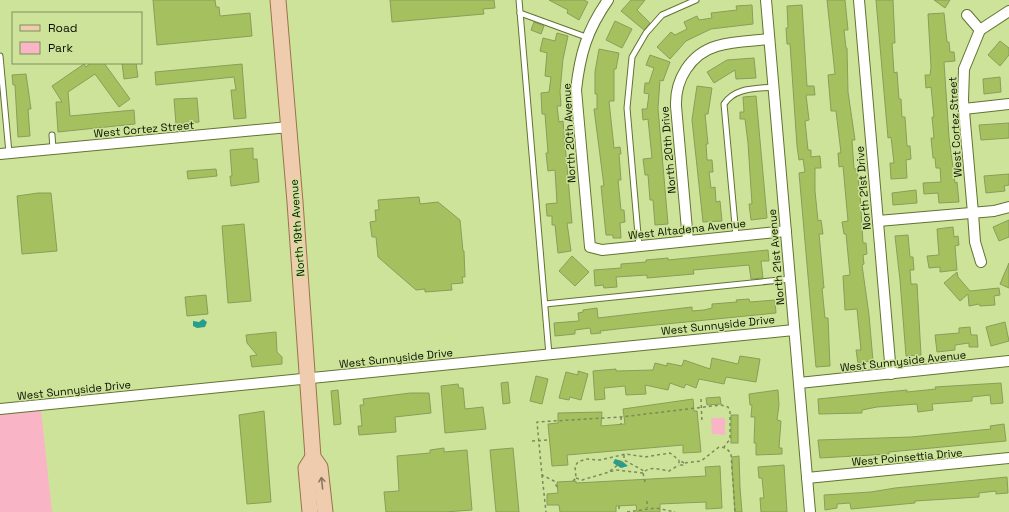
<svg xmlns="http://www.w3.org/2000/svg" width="1009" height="512" font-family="'Space Grotesk',sans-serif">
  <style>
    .green { fill: #f9b5c6 }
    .water { fill: #279d8e }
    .building { fill: #a5c15f; stroke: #899e58 }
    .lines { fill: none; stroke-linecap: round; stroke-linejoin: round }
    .service-casing { stroke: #61742f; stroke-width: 7 }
    .minor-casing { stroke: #61742f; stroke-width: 12 }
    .primary-casing { stroke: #98744d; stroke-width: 17 }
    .path { stroke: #7b8a59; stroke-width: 1.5; stroke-dasharray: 3 3; stroke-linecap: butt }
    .service { stroke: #fff; stroke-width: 5 }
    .minor { stroke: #fff; stroke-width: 10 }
    .primary { stroke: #efccad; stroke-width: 15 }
    .oneway { stroke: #88775f }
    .labels { text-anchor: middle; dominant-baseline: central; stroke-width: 3; stroke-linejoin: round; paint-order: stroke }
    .street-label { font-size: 11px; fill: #0a1000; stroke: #cde39a }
  </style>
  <rect width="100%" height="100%" fill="#cde39a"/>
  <g class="green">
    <path d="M41 410 52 512H0V413Z"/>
    <path d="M711 418H725V435L712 434Z"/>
  </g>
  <g class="water">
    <path d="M203 319 207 322 205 327 197 328 193 326V321L199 322Z"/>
    <path d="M615 459 622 461 628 466 621 468 613 463Z"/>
  </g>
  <g class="building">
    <path d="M153 0H215L216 7H219L220 16 250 13 252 36 157 45Z"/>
    <path d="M390 0H494L495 8 483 9 484 14 392 22Z"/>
    <path d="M549 0H584L588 2 579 20 567 13 568 10Z"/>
    <path d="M631 0H645L637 10 650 23 644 30 621 11Z"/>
    <path d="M827 0H845L848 30H844L846 48H847L848 92 855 140H852L854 169H857L860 194 863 243H866L867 254 863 255 864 264 862 265 869 315 873 361 858 363 856 350H861L857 309 845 310 843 276 850 275 846 234H844L842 222 848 221 843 166 839 167 838 153H841L836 111H831L828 75 835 74Z"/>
    <path d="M876 0H893L895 43H892L894 73 897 72 899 99H901L902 117H905L907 146H910L911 159 906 160 907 178 891 179 890 163H894L891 137 888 138Z"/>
    <path d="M934 0H950L945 8Z"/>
    <path d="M752 5 753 24 711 29 686 41 670 59 657 47 671 32 675 35 687 29 684 22 697 16 699 20 712 18 711 13 737 10 736 6Z"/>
    <path d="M802 5 807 86H814L815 95H806L809 120 805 121 808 150H811V157L820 156 821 168H815V191L818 221 821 220 823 234H819L824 288H822L825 318H828L830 366 816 367 799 173 805 172 803 159 799 160 797 146 790 44H787L786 28H788L787 6Z"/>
    <path d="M944 13 947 42H949L950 52H954L955 61 944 62 949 137 955 183 957 182 959 202 939 203 938 193 924 194 923 183 941 182 940 168H936L935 158H933L931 138H934L932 117H934L931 87 926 88 925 75H930L931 67 928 14Z"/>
    <path d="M615 21 632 29 622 48 606 40Z"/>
    <path d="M534 22 544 26 541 34 531 30Z"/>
    <path d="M557 33 568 36 563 59 560 91 561 106H557L559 122 563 121 572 223H567L571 251 558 253 555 225H552V216H547L546 204 557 203 555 170 548 171 546 153H548L545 114H542L541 93 549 92 551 77 545 76 547 53 540 51 543 38 555 41Z"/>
    <path d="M1000 41 1009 48V55L1000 66 988 55Z"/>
    <path d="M599 49 619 53 616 69H614V101H609L614 148 620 147 621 154H619L621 180H618L621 210H624L625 222 620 223 621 238H613V235H606L601 186H604L594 109H597V94H595V72Z"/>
    <path d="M650 55 670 62 663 81 660 80 658 108 668 224 655 225 653 200H650L648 175H645L643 159 652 158 648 119 643 120 642 109H647L649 94 644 93 645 83H649L654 68 646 65Z"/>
    <path d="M754 58 756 78 736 79 735 70 714 83 707 72 727 60Z"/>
    <path d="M91 63H104L130 99 119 107 95 74 68 92 70 116 134 110 135 124 58 132 56 102H62L52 86 84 64 86 67Z"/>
    <path d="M122 63H136L138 77 124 79Z"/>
    <path d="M242 64 246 118 234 119 231 90H236L234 77 156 85 155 72Z"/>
    <path d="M26 74 31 109H28L30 136 18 137 15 85H13L12 75Z"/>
    <path d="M1000 77 1001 92 984 94 983 79Z"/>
    <path d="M697 86 712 88 708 114H705L708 144H706L707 160H712L713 172H709L711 188 715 187 716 202 720 201 722 221 703 222 692 120Z"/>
    <path d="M756 96 767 218 751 220 749 204H752L748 143 745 119H740V112H744L743 97Z"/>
    <path d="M197 98 199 122 176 124 174 99Z"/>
    <path d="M1009 123V138L981 140 979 125Z"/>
    <path d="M253 148V159H257L259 182 231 186 230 176H232L230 150Z"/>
    <path d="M216 169 217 176 188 179 187 171Z"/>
    <path d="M1009 174V185L1004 186 1005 191 986 193 984 176Z"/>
    <path d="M916 190 917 203 893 205 892 193Z"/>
    <path d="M51 193 57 251 22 254 17 196 38 193Z"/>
    <path d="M419 197 420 204 438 202 460 220 463 251H464L465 277H462L463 283 451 284 452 290 425 292V289L416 290 378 257 376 237H372L370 222 376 221 375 210H379L378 200Z"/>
    <path d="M1009 220V237L999 241 993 227Z"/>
    <path d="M244 224 251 301 228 303 222 226Z"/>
    <path d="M953 227 954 237 958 236 959 245 955 246 957 270 940 272V267L929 268 927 256 939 255 937 229Z"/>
    <path d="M908 235 910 257H913L914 270H910L911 284H917L921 355 906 356 900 280 895 236Z"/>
    <path d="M768 250 769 261H761L763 278 751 279 749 265 693 270 694 274 647 278V275L616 277 617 287 604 288 603 285 595 286 594 270 621 268V264L646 262V260L668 258V260Z"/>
    <path d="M572 256 589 272 575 286 559 271Z"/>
    <path d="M1009 263V288L1000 284Z"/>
    <path d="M957 272 958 277 970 291 999 288 1000 295 994 296 995 305 980 306 979 304 969 306 968 294 960 301 944 283Z"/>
    <path d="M206 295 208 314 187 316 185 297Z"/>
    <path d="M749 299 750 302 775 300 776 313 626 328 600 331 601 333 591 334 590 328 575 330V334L555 336 554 323 579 321 578 313 583 312V310L597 308 598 318 675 309 692 307V311L704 310 712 308V304L737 302 736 300Z"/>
    <path d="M1005 322 1009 341 991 346 986 327Z"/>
    <path d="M970 327 971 335H977L978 347H969V343L955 345V350L937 352 935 335 959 333V328Z"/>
    <path d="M276 332 277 352 282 357V364L252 367 250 356 257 355 247 343 246 335Z"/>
    <path d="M740 356 760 359 756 382 726 377 724 384 699 379 696 388 686 384 684 388 670 383 668 390 645 385 646 394 626 395 625 386 604 388 605 399 595 400 593 371 616 369V371L653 370 655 363 667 366V363L682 366 684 360 710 369 712 358 738 364Z"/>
    <path d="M578 371 588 374 581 400 570 397 569 400 559 398 566 372 578 375Z"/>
    <path d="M536 376 548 379 542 404 530 401Z"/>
    <path d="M508 382 510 403 503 404 501 383Z"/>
    <path d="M1001 383 1003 403 991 404 990 395 972 397V401L932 404 933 410 918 412 917 404 877 407 862 410V413L819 414 818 399 907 390V392L936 389 935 387Z"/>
    <path d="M458 384 459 388H463L465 409 483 407 486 429 445 433 441 386Z"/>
    <path d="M338 390 341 424 334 425 331 391Z"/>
    <path d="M778 390 779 405 777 420 781 421 779 448H782V454L756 455V443H754L755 417H751L752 405H750L749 394Z"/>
    <path d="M410 393H429L431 413 395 417 396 432 359 435 358 426H362L360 405H364L363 399Z"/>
    <path d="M720 397 721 404 707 405 706 398Z"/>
    <path d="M693 399 694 411H697L701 452 683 453V445L567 455 568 465 552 466 548 424 558 423V413L602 412 601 426 625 424 623 409Z"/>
    <path d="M264 411 271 502 247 504 239 415Z"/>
    <rect x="731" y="415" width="7" height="28"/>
    <path d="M1004 424 1006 441 889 452V454L820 458 818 440 911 437 991 429 990 426Z"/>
    <path d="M444 448V452L467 450 472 510 445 512H386L384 492 399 491 397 456 430 453V450Z"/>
    <path d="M513 448 519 512H496L490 450Z"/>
    <path d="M739 456 740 487 742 512H735L732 466V457Z"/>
    <path d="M784 465 787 512H761L760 498H764L762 478H759L758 467Z"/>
    <path d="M720 466 722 508 706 509V502L660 504V512H637L636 505 616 506V512H560L559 505H547V494L558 493 557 482 576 481V483L706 476 705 467Z"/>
    <path d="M1007 477 1008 493 996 494V491L979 493V497L915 501V503L851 509 850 503 837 504V508L825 510 824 495 871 492 895 488Z"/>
  </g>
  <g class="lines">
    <defs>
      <g id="service">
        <path d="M519 0 549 355"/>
        <path d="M520 13 586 37"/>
        <path d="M0 56 9 153"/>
        <path d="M52 135 53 149"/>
        <path d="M736 236 724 104C735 87 756 89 773 87"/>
        <path d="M639 246 627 108 632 57 646 33 662 15 696 0"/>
        <path d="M545 304 790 279"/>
      </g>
      <g id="minor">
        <path d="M608 0C587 30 580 54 576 90L590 247 602 250 786 231"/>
        <path d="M766 0 810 512"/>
        <path d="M859 0 891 374"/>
        <path d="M967 15 980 30"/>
        <path d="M964 109 1009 104"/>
        <path d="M0 154 289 127"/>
        <path d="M878 221 994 211 1009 207"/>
        <path d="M688 241 676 106C675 80 690 54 717 46 733 41 752 41 769 39"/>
        <path d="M981 262 975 242 973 213 963 100 964 69 980 30 1009 11"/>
        <path d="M799 383 1009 361"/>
        <path d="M0 409 794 330"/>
        <path d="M807 478 1009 458"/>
      </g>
      <g id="primary">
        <path d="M278 0 295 202 313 457 320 467 325 512"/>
        <path d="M310 512 306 468 313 457"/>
      </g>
    </defs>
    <use href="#service" class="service-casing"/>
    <use href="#minor" class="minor-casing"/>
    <use href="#primary" class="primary-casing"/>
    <g class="path">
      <path d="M701 399 702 423"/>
      <path d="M621 417V424"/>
      <path d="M532 441 549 440"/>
      <path d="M624 455V460L644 471"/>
      <path d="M684 463 679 460V465H683L684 463 701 461 719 447C725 447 728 449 731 454L735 512"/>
      <path d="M610 471 624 460"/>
      <path d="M542 475 546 512"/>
      <path d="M576 478 582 480 616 470 643 473"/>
      <path d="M573 481 576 478 575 466 578 462 586 459 600 460 626 454 645 457 670 453 679 460"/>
      <path d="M645 482 643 473C650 465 660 470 669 471L679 465"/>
      <path d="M557 487 554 481 542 475 537 422 621 417 721 405 728 407 730 411V439L724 447"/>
      <path d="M647 501V508"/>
      <path d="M619 506V512"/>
      <path d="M627 512 656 508 675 512"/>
    </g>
    <use href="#service" class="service"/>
    <use href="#minor" class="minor"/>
    <use href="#primary" class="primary"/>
  </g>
  <defs><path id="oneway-shaft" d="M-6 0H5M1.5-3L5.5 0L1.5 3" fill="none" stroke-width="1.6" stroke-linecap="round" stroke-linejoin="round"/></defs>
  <use class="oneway" href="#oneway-shaft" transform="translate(322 483) rotate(-96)"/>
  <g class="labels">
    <g class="street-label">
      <text transform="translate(955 127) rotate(-93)">West Cortez Street</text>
      <text transform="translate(144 129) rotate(-5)">West Cortez Street</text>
      <text transform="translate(569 133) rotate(-93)">North 20th Avenue</text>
      <text transform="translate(668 150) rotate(-95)">North 20th Drive</text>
      <text transform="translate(863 188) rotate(-95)">North 21st Drive</text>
      <text transform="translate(297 228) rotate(-94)">North 19th Avenue</text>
      <text transform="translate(687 229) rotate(-6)">West Altadena Avenue</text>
      <text transform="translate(776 257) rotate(-95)">North 21st Avenue</text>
      <text transform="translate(718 325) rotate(-6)">West Sunnyside Drive</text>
      <text transform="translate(396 358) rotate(-6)">West Sunnyside Drive</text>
      <text transform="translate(903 361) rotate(-6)">West Sunnyside Avenue</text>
      <text transform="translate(74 390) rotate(-6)">West Sunnyside Drive</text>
      <text transform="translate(907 457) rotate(-5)">West Poinsettia Drive</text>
    </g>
  </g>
  <rect x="12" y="12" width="130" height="52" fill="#cde39a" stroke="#7f8f5c"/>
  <rect x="20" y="25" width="20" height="6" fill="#efccad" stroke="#7f8f5c"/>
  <text x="48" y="32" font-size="12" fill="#0a1000">Road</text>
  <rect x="20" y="42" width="20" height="12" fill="#f9b5c6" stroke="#7f8f5c"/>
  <text x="48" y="52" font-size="12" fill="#0a1000">Park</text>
</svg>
